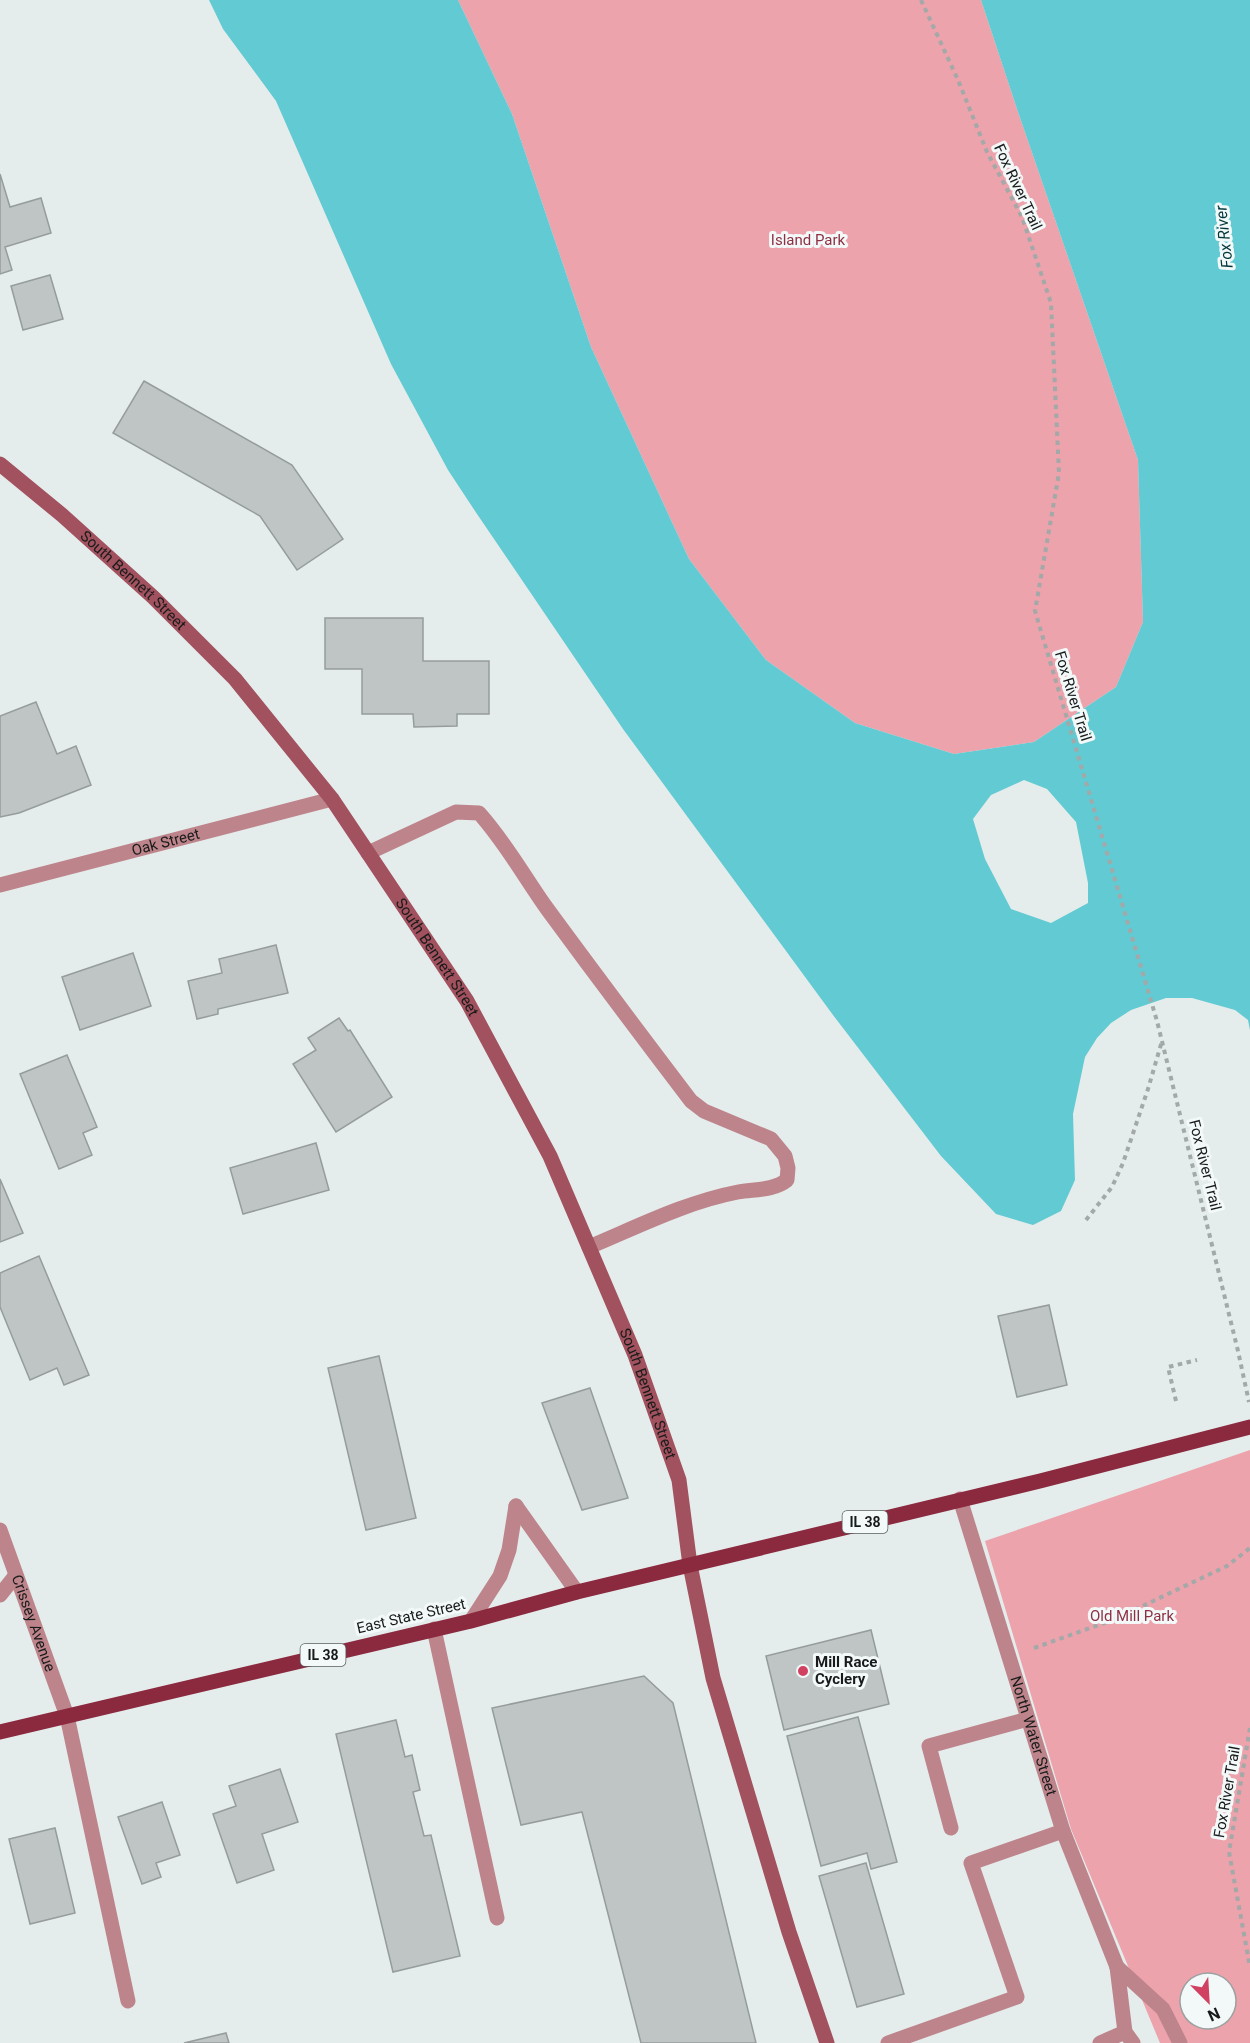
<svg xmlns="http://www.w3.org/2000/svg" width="1250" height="2043" font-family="Roboto,sans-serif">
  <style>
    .green { fill: #eca3ac; fill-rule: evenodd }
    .water { fill: #62cad2; fill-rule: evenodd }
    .building { fill: #bfc5c5; stroke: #969c9c; stroke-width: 1.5 }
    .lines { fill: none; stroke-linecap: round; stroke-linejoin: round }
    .path { stroke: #a3a8a8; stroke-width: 4; stroke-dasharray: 4.5 4.5; stroke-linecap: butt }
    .lane { stroke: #bd848b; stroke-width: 15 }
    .street { stroke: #bd848b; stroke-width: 15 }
    .secondary { stroke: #a2515e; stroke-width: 15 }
    .primary { stroke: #8b293f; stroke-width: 15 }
    .poi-dot { fill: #d14162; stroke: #f3f9f9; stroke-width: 2 }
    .labels { text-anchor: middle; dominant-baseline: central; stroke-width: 6; stroke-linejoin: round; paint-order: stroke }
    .shield { fill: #f3f9f9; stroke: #5a5e5e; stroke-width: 1.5 }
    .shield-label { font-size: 14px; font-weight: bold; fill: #191b1b }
    .street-label { font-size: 15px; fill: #191b1b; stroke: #f3f9f9 }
    .park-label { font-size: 15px; fill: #8e3044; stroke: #f3f9f9 }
    .poi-label { font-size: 15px; font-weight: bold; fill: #191b1b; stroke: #f3f9f9; text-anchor: start }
    .water-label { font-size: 16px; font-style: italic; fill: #04383b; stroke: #f3f9f9 }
  </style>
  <rect width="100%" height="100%" fill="#e5ecec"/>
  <g class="green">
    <path d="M458 0H981L1018 112 1138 460 1143 622 1116 687 1034 742 954 754 855 723 766 660 689 559 591 347 512 114Z"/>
    <path d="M1250 1450V2043H1160L1071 1829 985 1541ZM1190 1983H1226V2019H1190Z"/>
  </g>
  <path class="water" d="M209 0H458L512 114 591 347 689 559 766 660 855 723 954 754 1034 742 1116 687 1143 622 1138 460 1018 112 981 0H1250V1030L1248 1020 1235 1010 1192 998H1166L1131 1010 1111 1023 1097 1038 1085 1057 1073 1114 1075 1180 1061 1211 1033 1225 996 1214 941 1156 833 1015 623 729 475 511 448 470 391 364 276 101 223 29ZM1024 780 1047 789 1076 822 1088 883V903L1051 923 1011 909 985 859 973 819 991 795Z"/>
  <g class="building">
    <path d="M0 174 10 207 41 198 51 233 5 247 12 270 0 274Z"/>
    <path d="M50 275 63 319 23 330 11 286Z"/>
    <path d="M144 381 292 465 343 539 297 570 260 516 113 433Z"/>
    <path d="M325 618H423V661H489V714H457V726L414 727 413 714H362V669H325Z"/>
    <path d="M36 702 57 754 76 746 91 785 19 813 0 817V716Z"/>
    <path d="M276 945 288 993 218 1009V1014L197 1019 188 981 222 973 219 959Z"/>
    <path d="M133 953 151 1006 80 1030 62 977Z"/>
    <path d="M339 1018 348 1031 350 1030 392 1097 336 1132 293 1064 316 1050 308 1038Z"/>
    <path d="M67 1055 97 1127 83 1133 92 1155 59 1169 20 1074Z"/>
    <path d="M316 1143 329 1190 243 1214 230 1168Z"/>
    <path d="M0 1179 23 1233 0 1242Z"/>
    <path d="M39 1256 89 1375 64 1385 57 1368 30 1380 0 1307V1273Z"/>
    <path d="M1049 1305 1067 1385 1017 1397 998 1316Z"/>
    <path d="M379 1356 416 1518 366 1530 328 1368Z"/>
    <path d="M590 1388 628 1498 582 1510 542 1403Z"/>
    <path d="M871 1630 889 1704 784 1730 766 1656Z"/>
    <path d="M644 1676 673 1703 756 2043H641L582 1812 521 1825 492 1708Z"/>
    <path d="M858 1717 897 1862 871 1869 867 1853 821 1866 787 1736Z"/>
    <path d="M396 1720 405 1757 412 1755 420 1790 413 1792 424 1836 431 1835 460 1956 393 1972 336 1734Z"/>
    <path d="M280 1769 298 1822 262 1834 274 1870 237 1883 213 1814 236 1806 229 1786Z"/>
    <path d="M162 1802 180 1855 156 1863 161 1877 142 1884 118 1817Z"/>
    <path d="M55 1828 75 1913 30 1924 9 1839Z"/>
    <path d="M866 1863 904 1994 857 2007 819 1876Z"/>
    <path d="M226 2033 229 2043H184Z"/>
  </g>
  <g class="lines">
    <g class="path">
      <path d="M921 0 958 80 987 152 1022 217 1051 303 1059 473 1035 611 1157 1021 1238 1351 1249 1402"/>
      <path d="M1086 1220 1112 1187 1123 1163 1148 1089 1162 1041"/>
      <path d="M1176 1401 1168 1367 1197 1360"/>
      <path d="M1034 1648 1113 1620 1227 1566 1250 1548"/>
      <path d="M1250 1728 1229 1852 1250 1967"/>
    </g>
    <g class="lane">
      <path d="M368 853 456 812 479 813C506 843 525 878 548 910 595 974 643 1038 691 1101L704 1111 771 1139 785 1156 788 1168 787 1180C773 1191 754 1189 738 1192 686 1202 637 1227 589 1247"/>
      <path d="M516 1506 577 1592"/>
      <path d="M0 1595 16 1575"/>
      <path d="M471 1621 500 1576 509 1550 516 1506"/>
      <path d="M434 1629 497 1918"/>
      <path d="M67 1716 128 2001"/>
      <path d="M951 1828 929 1746 1028 1719"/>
      <path d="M1117 1967 1163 2009 1180 2043"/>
      <path d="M1117 1967 1125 2032 1133 2043"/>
      <path d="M888 2043 1017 1997 971 1863 1063 1831"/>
      <path d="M1100 2043 1125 2032"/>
    </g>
    <g class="street">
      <path id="s1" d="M0 885 332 799"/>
      <path id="s2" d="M960 1499 1063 1831 1117 1967"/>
      <path id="s3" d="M0 1530 67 1716"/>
    </g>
    <path class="secondary" id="s4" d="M0 464 62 515 153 597 235 679 332 799 467 1001 550 1156 635 1355 679 1480 690 1565 713 1678 789 1932 827 2043"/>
    <path class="primary" d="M0 1732 471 1621 577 1592 1040 1481 1250 1427"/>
  </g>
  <circle class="poi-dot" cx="803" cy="1671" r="6"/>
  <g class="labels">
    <g class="shield">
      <rect x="842.5" y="1511" width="45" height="22" rx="4.5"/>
      <rect x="300.5" y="1644" width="45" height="22" rx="4.5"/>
    </g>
    <g class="shield-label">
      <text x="865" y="1522">IL 38</text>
      <text x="323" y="1655">IL 38</text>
    </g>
    <g class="street-label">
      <text transform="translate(1018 187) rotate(65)">Fox River Trail</text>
      <text stroke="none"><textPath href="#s4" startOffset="177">South Bennett Street</textPath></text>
      <text transform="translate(1073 696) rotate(73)">Fox River Trail</text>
      <text stroke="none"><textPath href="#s1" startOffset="171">Oak Street</textPath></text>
      <text stroke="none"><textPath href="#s4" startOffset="663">South Bennett Street</textPath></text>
      <text transform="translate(1205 1165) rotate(76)">Fox River Trail</text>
      <text stroke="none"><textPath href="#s4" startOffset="1149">South Bennett Street</textPath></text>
      <text transform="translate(411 1616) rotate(-13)">East State Street</text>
      <text stroke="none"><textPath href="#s3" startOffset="99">Crissey Avenue</textPath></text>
      <text stroke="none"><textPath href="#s2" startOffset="248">North Water Street</textPath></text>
      <text transform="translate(1227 1792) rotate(-80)">Fox River Trail</text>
    </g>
    <g class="park-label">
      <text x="808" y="240">Island Park</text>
      <text x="1132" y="1616">Old Mill Park</text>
    </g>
    <g class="poi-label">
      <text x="815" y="1662">Mill Race<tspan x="815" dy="17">Cyclery</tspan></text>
    </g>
    <g class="water-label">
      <text transform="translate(1224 237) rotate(-96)">Fox River</text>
    </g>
  </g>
  <g transform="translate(1208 2001) rotate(156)"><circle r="28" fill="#f3f9f9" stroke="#9ca0a0" stroke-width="1.5"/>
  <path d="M0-4.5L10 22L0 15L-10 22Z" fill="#d14162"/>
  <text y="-9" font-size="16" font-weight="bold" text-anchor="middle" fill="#191b1b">N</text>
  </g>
</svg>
